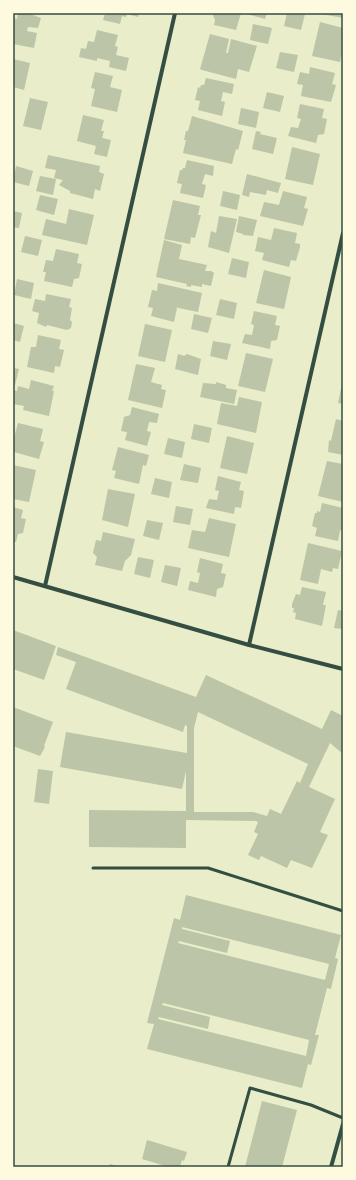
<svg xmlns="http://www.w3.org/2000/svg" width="356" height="1180" font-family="'Exo 2',sans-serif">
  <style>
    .building { fill: #bcc5a7; fill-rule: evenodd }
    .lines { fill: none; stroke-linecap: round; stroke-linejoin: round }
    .service { stroke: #344e41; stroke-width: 3 }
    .minor { stroke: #344e41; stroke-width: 4 }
    .neatline { fill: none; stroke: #344e41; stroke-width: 1.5 }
  </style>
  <rect width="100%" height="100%" fill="#e9edc9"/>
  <g class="building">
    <path d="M18 13H28L41 18 38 28 28 27 27 31 37 33 34 48 13 44V21L14 18 17 19Z"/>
    <path d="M105 13H139L138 17 127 14 126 17 122 16 120 24 103 20Z"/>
    <path d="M212 13H241L236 30 214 25 215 20Z"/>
    <path d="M243 13H267L265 19Z"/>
    <path d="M287 13 305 14 301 30 284 26Z"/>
    <path d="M321 13H343V18L321 14Z"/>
    <path d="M320 22 343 28V47L340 62 312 56Z"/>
    <path d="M253 24 272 28 268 44 250 40Z"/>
    <path d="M97 30 118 35 115 46 118 47 116 55 129 58 126 71 109 67 110 61 97 58V61L79 57 81 48 86 49 88 41 94 42Z"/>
    <path d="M210 34 229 39 226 53H228L231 39 257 46 249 72 238 69 236 79 202 70 200 69Z"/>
    <path d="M280 52 298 55 294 72 276 68Z"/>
    <path d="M13 59 30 63 24 90 13 87Z"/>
    <path d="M310 67 335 73 332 84 336 85 331 102 301 96 303 85 297 84 300 72 309 74Z"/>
    <path d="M95 72 113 76 110 87 122 90 117 112 91 106 95 89 91 88Z"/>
    <path d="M206 78 234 84 232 94 223 92 221 101 225 102 222 116 198 110 200 101 195 100 198 87 200 88 201 85H204Z"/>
    <path d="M267 92 284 96 280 112 263 108Z"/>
    <path d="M30 98 48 102 41 130 23 126Z"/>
    <path d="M300 104 324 109 322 118 327 119 324 134 318 135 316 143 288 136 291 127 298 128 301 119 297 118Z"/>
    <path d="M241 108 259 112 256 128 238 124Z"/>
    <path d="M83 115 104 120 101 131H104L102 138 111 140 107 157 94 154 96 146 77 141Z"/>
    <path d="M192 116 243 131 238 150 236 149 232 164 183 153 186 140H184L186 131H188Z"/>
    <path d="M256 131 261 132 260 134 277 138 273 154 252 149Z"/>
    <path d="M292 147 320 154 313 185 285 179Z"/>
    <path d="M48 155 100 166 99 172 104 174 100 191 95 189 93 199 70 193V191L59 185 63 180 54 178 56 170 45 168Z"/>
    <path d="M187 160 214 166 213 176 205 174 202 184 206 185 203 198 180 193 182 184 177 183 180 170H182L183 168H185Z"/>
    <path d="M16 166 33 171 29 186 13 182Z"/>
    <path d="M247 174 281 183 278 193 267 190 266 195 250 192 249 197 242 195Z"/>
    <path d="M40 176 56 179 53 195 36 191Z"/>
    <path d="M223 191 240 195 237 210 220 206Z"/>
    <path d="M283 191 307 197 304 208 308 209 303 226 260 216 264 202 279 205Z"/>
    <path d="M40 195 58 199 54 215 36 210Z"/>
    <path d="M173 200 200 206 198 215H201L196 234 195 238 191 237 190 244 164 239Z"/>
    <path d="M69 209 94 215 87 245 42 235 46 219 66 224Z"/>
    <path d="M13 211 22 213 19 228 13 227Z"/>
    <path d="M219 216 237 219 229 253 208 247 211 231 216 233Z"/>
    <path d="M239 216 257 220 253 236 243 235V234L236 232Z"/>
    <path d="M274 228 297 233 295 243 300 244V247L296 261 291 260 289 267 262 260 264 253 255 251 258 237 271 240Z"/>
    <path d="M25 236 42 240 38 256 21 252Z"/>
    <path d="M164 240 182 245 179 259 207 265 205 271H211L214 273 211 286 202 284V287L191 285V287L186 286 187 284 156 277Z"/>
    <path d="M56 249 79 254 77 263 82 264 79 278 74 279 72 287 44 281 46 272H43L46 260 53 261Z"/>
    <path d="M232 258 249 262 246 278 228 274Z"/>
    <path d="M264 270 291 277 284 309 256 303Z"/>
    <path d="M17 279 34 283 31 299 14 295Z"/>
    <path d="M158 283 202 293 198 312 174 307 177 308 174 322 151 316 153 308 148 307 152 290 157 291Z"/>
    <path d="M46 294 71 299 69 307 72 308 70 320 72 322 71 328 67 330 47 325 46 327 37 323 39 313 32 311 35 299 45 301Z"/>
    <path d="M220 299 237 303 234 319 216 315Z"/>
    <path d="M254 311 277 316 275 325 280 326 277 340 271 341 270 349 242 343 245 334 252 335 254 325 251 324Z"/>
    <path d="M194 314 212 318 208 333 191 329Z"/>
    <path d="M13 323 24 326 20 342 13 340Z"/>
    <path d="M145 324 172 330 165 362 138 356Z"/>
    <path d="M38 335 61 340 59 349 64 350 60 367 55 366 54 373 27 367 31 347H36Z"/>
    <path d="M213 341 231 344 227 360 210 356Z"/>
    <path d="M246 353 273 359 265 392 238 386Z"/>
    <path d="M178 354 184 356 187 354 201 359 198 375 175 369Z"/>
    <path d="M136 364 155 368 151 382 162 385 161 389 166 390 162 408 128 400Z"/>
    <path d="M13 368 19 369 15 385H13Z"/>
    <path d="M31 380 54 386 52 391H54L49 416 23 410 24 406 13 404 14 390 17 391 18 386 29 389Z"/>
    <path d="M216 382 226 385V388L237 390 234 404 200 397 203 383 216 384Z"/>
    <path d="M342 384H343V404L338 403Z"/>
    <path d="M239 397 262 402 256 433 217 424 221 403 237 406Z"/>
    <path d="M132 407 159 414 157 423 149 422 147 431 151 432 147 446 125 440 127 432 121 431 124 417 130 415Z"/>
    <path d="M336 419 343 421V455L328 452 329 440 331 441Z"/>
    <path d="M18 423 43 429 40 441 44 442 39 459 14 452 13 455V441Z"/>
    <path d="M194 424 212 428 209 443 191 439Z"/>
    <path d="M227 436 254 443 247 474 220 468Z"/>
    <path d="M168 438 185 442 182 458 164 454Z"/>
    <path d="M118 447 149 455 146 466 143 465 139 484 114 478 116 471 112 470Z"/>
    <path d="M327 461 343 464V502L318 496Z"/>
    <path d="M184 464 201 468 198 483 180 480Z"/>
    <path d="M13 465 36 470 29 502 13 499Z"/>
    <path d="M218 476 241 482 239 490 244 491 241 508 235 507 234 514 206 508 209 499 217 500 219 491 215 490Z"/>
    <path d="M155 478 172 482 169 498 151 494Z"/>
    <path d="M108 489 135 494 128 527 102 520Z"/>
    <path d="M322 503 343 508V531L340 530 338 541 315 536 317 528 312 526 315 513H317V511L320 512Z"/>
    <path d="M176 506 193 509 190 525 173 522Z"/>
    <path d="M13 507 23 510 21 518 26 519 23 533 18 534 16 542H13Z"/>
    <path d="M209 518 236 524 229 557 188 548 192 530 205 532Z"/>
    <path d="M147 520 163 523 159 540 143 536Z"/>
    <path d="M103 532 135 539 131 555 125 561 122 571 95 565 97 557 93 553 96 540 101 541Z"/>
    <path d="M308 543 342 551 338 569 333 568 332 572 321 569 318 584 300 580Z"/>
    <path d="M138 557 154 560 150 578 134 574Z"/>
    <path d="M200 558 223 564 221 573 226 574 223 587 217 589 216 597 188 590 190 581 198 583 200 573 197 572Z"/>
    <path d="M165 565 181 568 177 586 161 582Z"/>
    <path d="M302 587 326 592 323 605H326L322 626 295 619 296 613 293 612 294 608H292V604L296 594 300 595Z"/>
    <path d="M338 610 343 611V629L334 628Z"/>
    <path d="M13 630 56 646 44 680 13 669Z"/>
    <path d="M58 647 196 697 206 675 322 729 331 710 343 716V754L330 743 309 787 335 799 320 832 328 835 312 868 291 860 287 868 261 856 259 860 248 855 258 834 254 832 258 822 256 821 186 820V848L89 847V810L186 811V771L182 789 60 767 66 732 187 753V726L185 725 183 732 66 689 76 662 56 655ZM198 712 308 764 300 783 297 781 281 814 270 809 267 816 253 812H194V728Z"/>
    <path d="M13 707 53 722 44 746 45 747 40 756 13 746Z"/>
    <path d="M38 769 53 771 49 804 34 802Z"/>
    <path d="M186 895 341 935 335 958 338 959 331 989 327 988 315 1035H319L311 1065 308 1064 302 1088 147 1049 154 1024 147 1023 174 918 180 920ZM182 927 329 964 325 980 178 943 179 941 227 953 230 941 182 929ZM163 1003 309 1040 306 1056 158 1019 159 1017 208 1029 210 1017 162 1005Z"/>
    <path d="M262 1101 297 1110 282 1167H245Z"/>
    <path d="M147 1140 187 1152 184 1161 182 1160 180 1167H169L142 1159Z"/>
    <path d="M110 1164 120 1167H109Z"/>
  </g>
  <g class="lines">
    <g class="service">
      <path d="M93 868H208L343 911"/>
      <path d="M228 1167 250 1088 311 1105 343 1118"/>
    </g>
    <g class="minor">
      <path d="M13 577 249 645 343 669"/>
      <path d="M45 586 175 13"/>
      <path d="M249 645 343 233"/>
      <path d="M331 1167 343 1124"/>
    </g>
  </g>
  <rect width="356" height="1180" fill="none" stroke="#fefae0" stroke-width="28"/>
  <rect x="14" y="14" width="328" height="1152" class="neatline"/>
</svg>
